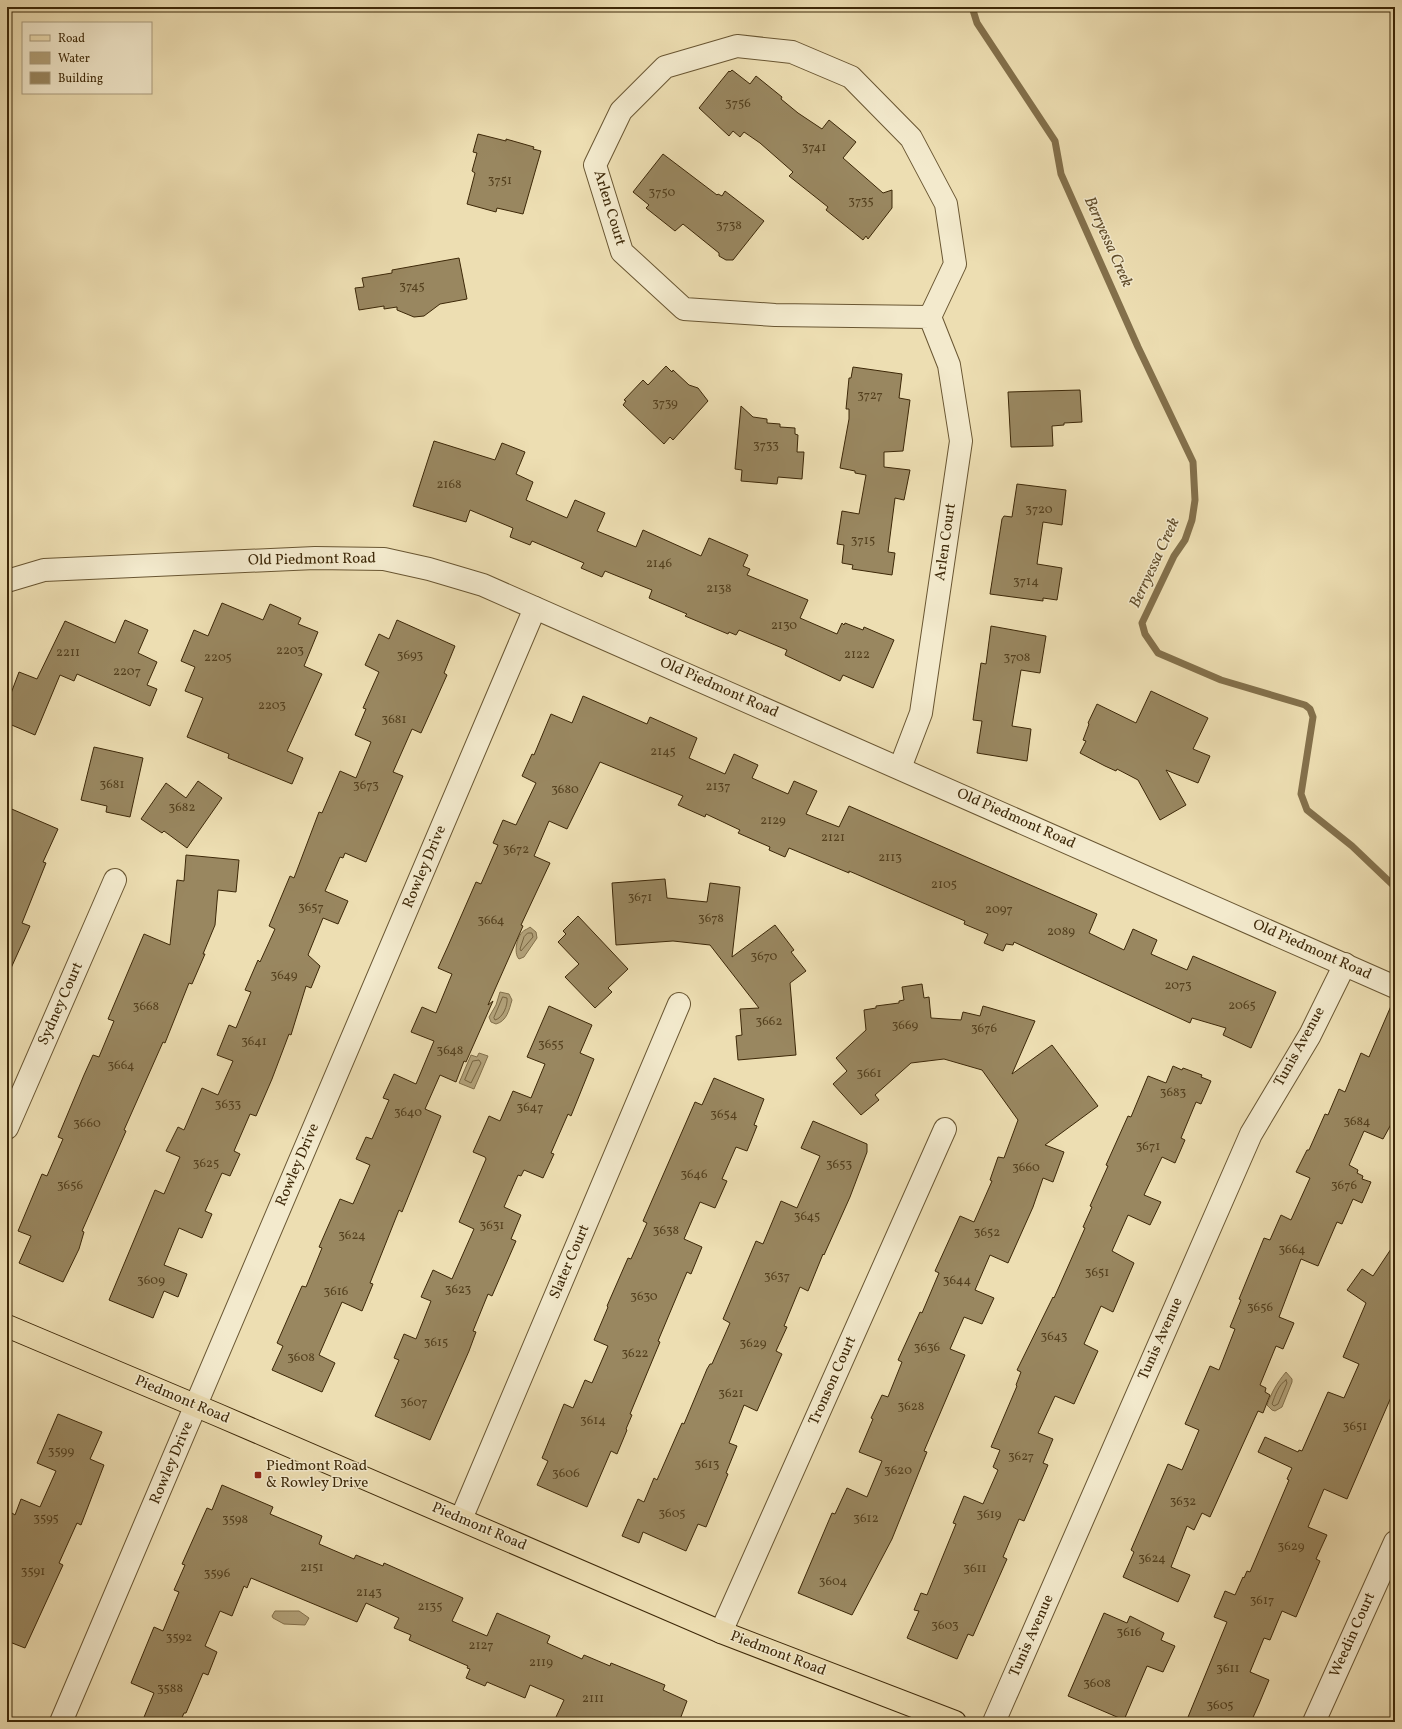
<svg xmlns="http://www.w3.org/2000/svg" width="1402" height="1729" font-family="Vollkorn,serif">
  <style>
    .water { fill: #b1a078; stroke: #83704b }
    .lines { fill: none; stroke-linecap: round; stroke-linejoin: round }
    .shore { stroke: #776440; stroke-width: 1 }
    .stream { stroke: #83704b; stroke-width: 7 }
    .building { fill: #998760; stroke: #3d2808 }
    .minor-casing { stroke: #695632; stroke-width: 24 }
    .major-casing { stroke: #3d2808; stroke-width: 24 }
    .minor { stroke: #f3eacd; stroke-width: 22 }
    .major { stroke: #eddeb2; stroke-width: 22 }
    .poi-dot { fill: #8f2418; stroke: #f3eacd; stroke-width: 1.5 }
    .labels { text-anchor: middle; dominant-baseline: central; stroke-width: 3; stroke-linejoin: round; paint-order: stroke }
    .number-label { font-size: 13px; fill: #54401e }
    .street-label { font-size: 15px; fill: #3d2808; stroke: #f3eacd }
    .poi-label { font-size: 15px; fill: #3d2808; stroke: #f3eacd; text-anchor: start }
    .water-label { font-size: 16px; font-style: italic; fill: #604c2a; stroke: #f3eacd }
  </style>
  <rect width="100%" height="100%" fill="#eddeb2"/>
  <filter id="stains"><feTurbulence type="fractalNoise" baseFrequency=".005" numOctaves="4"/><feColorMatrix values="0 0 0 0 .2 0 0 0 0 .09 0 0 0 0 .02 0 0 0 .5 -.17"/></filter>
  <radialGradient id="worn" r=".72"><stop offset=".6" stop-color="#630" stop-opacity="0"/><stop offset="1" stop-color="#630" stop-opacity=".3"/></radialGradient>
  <g class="water">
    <path d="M530 927 536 932 537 938 524 957 519 959C513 953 517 934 525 930 527 929 529 928 530 927Z"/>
    <path d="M500 992 509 994 512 1000C509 1010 507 1021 496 1024L491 1022 489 1017 496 1005Z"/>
    <path d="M479 1053 488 1056 474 1089 459 1083 471 1055 477 1057Z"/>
    <path d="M1286 1372 1292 1379V1382L1282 1407 1275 1411 1272 1410 1267 1405C1272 1392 1276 1384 1286 1372Z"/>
    <path d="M275 1611H299L309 1618 305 1625 284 1624 273 1618 272 1616Z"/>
  </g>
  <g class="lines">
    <g class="shore">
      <path d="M528 933H532L533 937 521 951 520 949 524 937Z"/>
      <path d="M503 997 507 998C508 1005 503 1018 495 1020L494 1018Z"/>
      <path d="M473 1061 479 1060 481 1063 471 1083 465 1080Z"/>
      <path d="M1286 1380 1287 1383 1278 1404 1274 1406 1272 1404C1275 1396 1278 1385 1286 1380Z"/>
    </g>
    <path class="stream" d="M972 7 977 23 1055 141 1061 174 1138 347 1193 462 1195 500 1192 520 1185 540 1174 556 1142 623 1145 634 1158 653 1221 680 1305 705 1310 709 1313 717 1301 794 1307 810 1352 846 1395 887"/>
  </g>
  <g class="building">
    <path d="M732 70 750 84 756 76 782 97 781 99 798 113 822 129 829 120 856 142 843 158 883 193 892 190V208L868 239 866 236 863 240 826 210 828 207 789 176 793 172 760 143 744 132 740 137 733 131 729 136 699 108 729 71 730 72Z"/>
    <path d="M478 134 506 141V139L534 147 533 149 541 151 523 214 497 208 496 212 467 204 475 173 472 171 477 153 473 152Z"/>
    <path d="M663 154 717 195 718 194 722 196 725 191 764 221 733 260H726L719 256V253L683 224 675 231 646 208 649 205 633 192Z"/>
    <path d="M459 258 467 299 440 304 424 316 414 317 397 310V307L384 309V306L359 310 355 288 364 287 362 278 392 273V270Z"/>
    <path d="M666 366 672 372 673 370 689 385 698 388 708 401 673 440 670 437 664 444 623 405 626 401 624 400 643 380 648 385Z"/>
    <path d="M853 367 902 374 899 398 910 400 903 451 884 452V467L910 470 904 500 895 498 888 552 895 553 892 575 852 569 853 565 842 563 844 545 837 544 842 511 859 514 866 475 855 473V471L840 468 849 419V409H846L849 378H851Z"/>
    <path d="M1080 390 1082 422 1064 423V425L1052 426 1053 446 1011 447 1008 392Z"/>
    <path d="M741 406 753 417 767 419V423L780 424V427L795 428V434L798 435 797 452H804L802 479 778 477 777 484 741 481 742 470 735 469Z"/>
    <path d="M434 441 495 460 502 443 525 452 516 474 533 482 526 500 567 518 575 500 605 513 597 531 636 547 643 530 701 556 709 538 748 555 743 566 750 569 747 575 808 600 800 618 837 634 842 623 844 625 845 623 863 630 864 627 894 640 873 688 843 675 840 681 785 655 787 650 739 630 736 635 729 632 728 634 685 616 687 614 649 598 652 590 605 571 602 577 581 568 584 563 532 541 530 545 510 537 513 528 470 510 466 522 413 506Z"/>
    <path d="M1017 484 1066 490 1062 525 1043 522 1037 564 1062 568 1057 600 1043 598V601L990 594 1002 519 1004 516 1012 517Z"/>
    <path d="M222 603 263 620 270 604 301 618 298 624 318 632 304 666 322 674 287 751 303 758 292 784 228 758 229 754 187 737 203 698 185 691 195 667 181 661 194 630 208 636Z"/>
    <path d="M125 620 148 630 138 653 157 662 147 685 157 689 150 706 77 674 74 681 60 675 35 735 7 723V704L19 672 37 679 65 621 115 643Z"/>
    <path d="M397 620 455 646 444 673 447 675 421 733 412 729 393 772 403 776 366 862 345 853 343 858 340 857 325 891 348 901 338 924 323 918 308 955 320 966 311 988 306 986 291 1035 289 1034 272 1079 256 1116 250 1114 234 1151 240 1154 230 1176 222 1173 205 1211 212 1214 202 1238 179 1228 164 1265 187 1274 178 1297 164 1291 153 1318 109 1300 155 1190 164 1194 180 1157 166 1151 178 1127 184 1130 202 1088 218 1095 233 1061 217 1055 229 1025 236 1028 251 992 245 990 258 960 260 962 275 929 269 926 290 876 294 878 319 812 322 813 340 771 356 778 371 742 355 735 366 709 363 708 379 672 365 665 379 634 389 639Z"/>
    <path d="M991 626 1046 636 1040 673 1021 670 1012 726 1031 729 1027 761 977 753 982 721 973 720 981 663 986 664Z"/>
    <path d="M1151 691 1208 718 1193 749 1210 756 1198 783 1166 770 1186 805 1160 820 1138 780 1117 769 1116 771 1105 766 1080 753 1086 741 1083 740 1089 724 1088 723 1097 704 1136 723Z"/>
    <path d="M583 696 647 724 650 717 697 738 689 758 725 774 734 754 758 765 752 778 788 794 794 781 817 791 806 814 839 827 849 806 1097 914 1089 933 1124 950 1133 929 1157 940 1151 954 1187 970 1193 956 1276 992 1251 1048 1223 1035 1226 1028 1192 1018 1190 1023 1014 942 1013 945 1006 944 1003 951 984 943 988 934 964 924 965 921 849 871V873L789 848 785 857 769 850 770 847 738 833 740 830 706 814 705 817 678 805 683 796 600 762 567 829 549 821 534 856 550 863 521 925 523 926 488 1005 493 1001 466 1062 464 1061 456 1082 440 1075 425 1109 441 1116 402 1212 399 1210 370 1283 373 1284 362 1311 342 1302 319 1355 335 1363 322 1392 272 1370 283 1346 277 1343 302 1286 306 1287 322 1248 319 1247 340 1199 353 1204 370 1165 356 1159 366 1137 372 1139 389 1100 383 1098 394 1074 416 1084 434 1041 411 1032 422 1007 436 1013 452 974 438 968 448 946 476 882 481 884 498 845 493 843 503 820 516 825 536 783 522 776 532 754 534 755 551 714 572 723Z"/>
    <path d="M94 747 143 758 130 817 106 812 107 806 81 800Z"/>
    <path d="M198 781 222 798 187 848 164 831 162 833 141 819 166 783 186 798Z"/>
    <path d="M7 807 58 829 43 862 46 863 22 923 30 926 7 977Z"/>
    <path d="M186 855 239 860 236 892 218 890 215 925 203 954H205L192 984 189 983 165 1043 163 1042 124 1130 126 1131 82 1231 84 1232 79 1249 63 1282 19 1263 31 1236 18 1231 42 1174 47 1176 63 1139 58 1137 84 1075 93 1055 99 1057 114 1021 108 1019 144 934 170 945 177 880 184 881Z"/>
    <path d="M665 879 667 898 707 902 710 883 740 887 732 957 775 925 794 950 791 952 806 971 790 983 796 1055 738 1060 736 1036 742 1035 740 1009 759 1008 710 945 673 941 616 945 612 883Z"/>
    <path d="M578 916 628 969 608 988 612 992 595 1008 565 977 579 964 558 942 566 934 563 931Z"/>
    <path d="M922 984 924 998 929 997 931 1018 961 1020 963 1012 980 1016 983 1006 1035 1021 1012 1074 1052 1045 1098 1106 1045 1145 1064 1152 1053 1182 1043 1178 1033 1207 1008 1263 990 1255 975 1290 994 1298 982 1324 964 1317 950 1349 965 1355 924 1451 927 1452 892 1539 852 1615 798 1593 832 1513 835 1514 847 1488 867 1497 882 1461 859 1452 873 1419 871 1418 882 1395 888 1397 902 1362 898 1360 920 1312 922 1313 939 1273 935 1271 960 1216 974 1222 992 1181 990 1180 998 1157 1004 1158 1018 1120 982 1070 944 1059 911 1063 875 1095 879 1100 861 1115 833 1084 847 1071 836 1058 866 1030 864 1010 876 1008V1006L899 1003V1001L904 1000 902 987Z"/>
    <path d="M1394 999 1395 1117 1383 1139 1364 1131 1349 1165 1358 1170 1357 1173 1363 1176 1362 1179 1371 1182 1362 1203 1353 1199 1342 1224 1337 1222 1318 1266 1301 1259 1279 1317 1294 1323 1283 1349 1276 1346 1260 1385 1266 1388 1265 1392 1270 1395 1263 1413 1258 1411 1210 1517 1202 1513 1194 1530 1187 1526 1171 1567 1190 1575 1178 1602 1123 1577 1134 1552 1131 1550 1168 1464 1182 1470 1199 1430 1185 1424 1210 1366 1219 1370 1235 1329 1230 1327 1241 1300 1239 1299 1264 1238 1270 1240 1281 1215 1291 1220 1310 1178 1296 1172 1307 1150H1309L1325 1114 1328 1115 1339 1089 1345 1092 1361 1053 1369 1057Z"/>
    <path d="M549 1006 592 1025 580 1053 594 1059 571 1116 568 1114 551 1153 554 1154 543 1178 524 1170 521 1176 518 1175 504 1207 521 1215 511 1239 516 1241 492 1296 488 1294 473 1331 476 1332 469 1351 430 1440 375 1416 399 1360 394 1358 404 1334 416 1339 431 1301 421 1297 433 1270 452 1279 474 1229 459 1222 486 1159 485 1157 473 1152 489 1116 500 1121 513 1091 531 1098 545 1064 527 1057Z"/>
    <path d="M1173 1066 1182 1070 1183 1068 1202 1075 1201 1077 1211 1081 1201 1104 1196 1102 1181 1138 1185 1140 1175 1163 1162 1157 1144 1195 1161 1202 1150 1225 1128 1215 1112 1251 1134 1263 1113 1312 1101 1306 1084 1344 1098 1351 1074 1404 1055 1396 1038 1433 1053 1439 1043 1463 1048 1465 1024 1521 1019 1519 1003 1557 1007 1559 973 1636 968 1634 957 1659 907 1638 919 1611 914 1610 921 1593 927 1595 956 1524 953 1523 964 1496 983 1504 998 1470 993 1467 1000 1450 991 1447 1017 1386 1016 1385 1021 1372 1017 1370 1053 1297 1054 1298 1085 1228 1083 1227 1092 1207 1090 1206 1108 1166 1106 1165 1128 1116 1131 1117 1148 1076 1166 1083Z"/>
    <path d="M714 1078 764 1099 754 1125 757 1126 747 1151 736 1147 722 1179 727 1181 715 1208 700 1202 684 1239 702 1247 691 1274 687 1272 658 1341 660 1342 630 1414 632 1415 626 1429 627 1430 617 1454 611 1451 587 1507 537 1485 548 1461 542 1458 564 1404 573 1408 585 1380 592 1383 608 1346 594 1340 608 1307 607 1306 628 1258 631 1259 647 1223 643 1221 695 1102 702 1105Z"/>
    <path d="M813 1121 867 1144V1152L850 1197 824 1255 823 1254 808 1291 800 1287 784 1326 787 1327 776 1351 782 1354 757 1411 744 1405 729 1443 737 1446 726 1473 728 1474 706 1527 698 1524 686 1551 643 1532 639 1543 622 1536 638 1499 644 1502 654 1478 657 1480 682 1423 684 1424 707 1369 710 1364H712L730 1323 723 1319 756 1241 763 1244 781 1201 797 1208 820 1156 801 1148Z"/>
    <path d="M1395 1243V1388L1347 1499 1324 1489 1308 1527 1327 1535 1316 1559 1320 1561 1296 1617 1282 1611 1270 1640 1264 1638 1250 1672 1269 1680 1259 1704 1251 1722H1186L1227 1622 1214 1617 1225 1591 1235 1595 1243 1577 1244 1578 1247 1571 1250 1572 1289 1480 1287 1479 1292 1468 1258 1452 1265 1437 1298 1452 1299 1450 1302 1451 1328 1392 1344 1398 1359 1364 1343 1357 1366 1303 1347 1290 1362 1269 1373 1276Z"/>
    <path d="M58 1414 102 1432 90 1459 104 1465 81 1525 77 1523 59 1563 63 1565 25 1648 7 1641V1525L12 1513 15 1515 21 1499 40 1507 56 1471 37 1463Z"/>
    <path d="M222 1485 273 1507 270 1514 322 1536 319 1544 354 1559 356 1555 383 1566 384 1563 463 1598 452 1621 487 1636 497 1613 550 1636 547 1643 582 1659 584 1655 610 1666 611 1663 665 1685 663 1690 687 1701 679 1722H567L556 1717 564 1700 530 1685 525 1698 487 1682 485 1686 466 1678 470 1669 467 1668 468 1666 409 1640 411 1635 394 1628 399 1618 366 1603 357 1622 251 1578 247 1588 244 1586 232 1616 220 1611 205 1646 217 1652 208 1675 203 1673 186 1713H184L180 1722H142L154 1693 131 1683 154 1627 163 1631 179 1592 174 1590 185 1565 182 1564 207 1508 212 1510Z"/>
    <path d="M1104 1613 1127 1623 1130 1616 1164 1633 1161 1640 1175 1646 1163 1672 1147 1666 1124 1720 1068 1696Z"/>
  </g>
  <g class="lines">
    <defs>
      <g id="minor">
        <path d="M7 581 44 570 315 558 384 559 429 569 483 585 1395 987"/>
        <path d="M900 768 921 713 961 441 949 365 930 317 775 315 684 309 622 252 595 165 621 111 665 67 737 46 792 52 851 77 911 138 946 204 955 264 930 317"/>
        <path d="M7 1128 115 880"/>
        <path d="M461 1519 679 1004"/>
        <path d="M721 1632 945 1129"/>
        <path d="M61 1722 535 608"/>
        <path d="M994 1722 1251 1134 1310 1035 1345 964"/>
        <path d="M1314 1722 1395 1542"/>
      </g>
      <path id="major" d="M7 1326 218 1415 721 1632 955 1722"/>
    </defs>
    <use href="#minor" class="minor-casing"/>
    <use href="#major" class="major-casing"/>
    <use href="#minor" class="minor"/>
    <use href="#major" class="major"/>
  </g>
  <rect class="poi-dot" x="254" y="1471" width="8" height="8" rx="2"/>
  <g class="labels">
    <g class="number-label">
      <text x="738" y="104">3756</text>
      <text x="814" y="148">3741</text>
      <text x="500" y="181">3751</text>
      <text x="662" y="193">3750</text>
      <text x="861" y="202">3735</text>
      <text x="729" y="226">3738</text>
      <text x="412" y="287">3745</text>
      <text x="870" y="396">3727</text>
      <text x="665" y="404">3739</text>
      <text x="766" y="446">3733</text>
      <text x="449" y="485">2168</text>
      <text x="1039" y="510">3720</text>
      <text x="863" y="541">3715</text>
      <text x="659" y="564">2146</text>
      <text x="1026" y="582">3714</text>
      <text x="719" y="589">2138</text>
      <text x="784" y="626">2130</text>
      <text x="290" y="651">2203</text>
      <text x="68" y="653">2211</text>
      <text x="857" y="655">2122</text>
      <text x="410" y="656">3693</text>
      <text x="218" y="658">2205</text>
      <text x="1017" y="658">3708</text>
      <text x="127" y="672">2207</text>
      <text x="272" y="706">2203</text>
      <text x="394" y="720">3681</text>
      <text x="663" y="752">2145</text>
      <text x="112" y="785">3681</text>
      <text x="366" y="786">3673</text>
      <text x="718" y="787">2137</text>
      <text x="565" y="790">3680</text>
      <text x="182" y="808">3682</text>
      <text x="773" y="821">2129</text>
      <text x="833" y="838">2121</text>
      <text x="516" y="850">3672</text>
      <text x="890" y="858">2113</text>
      <text x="944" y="885">2105</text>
      <text x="640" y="898">3671</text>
      <text x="311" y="908">3657</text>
      <text x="999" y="910">2097</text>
      <text x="711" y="919">3678</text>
      <text x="491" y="921">3664</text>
      <text x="1061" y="932">2089</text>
      <text x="764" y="957">3670</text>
      <text x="284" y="976">3649</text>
      <text x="1178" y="986">2073</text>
      <text x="1242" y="1006">2065</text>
      <text x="146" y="1007">3668</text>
      <text x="769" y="1022">3662</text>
      <text x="905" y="1026">3669</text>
      <text x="984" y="1029">3676</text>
      <text x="254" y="1042">3641</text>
      <text x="551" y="1045">3655</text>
      <text x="450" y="1051">3648</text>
      <text x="121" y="1066">3664</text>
      <text x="869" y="1074">3661</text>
      <text x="1173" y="1093">3683</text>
      <text x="228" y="1105">3633</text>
      <text x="530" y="1108">3647</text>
      <text x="408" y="1113">3640</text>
      <text x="724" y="1115">3654</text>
      <text x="1357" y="1122">3684</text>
      <text x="87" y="1124">3660</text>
      <text x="1148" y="1147">3671</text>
      <text x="206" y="1164">3625</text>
      <text x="839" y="1165">3653</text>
      <text x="1026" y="1168">3660</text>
      <text x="694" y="1175">3646</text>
      <text x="70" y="1186">3656</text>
      <text x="1344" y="1186">3676</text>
      <text x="807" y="1217">3645</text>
      <text x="492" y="1226">3631</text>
      <text x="666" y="1231">3638</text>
      <text x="987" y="1233">3652</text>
      <text x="352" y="1236">3624</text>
      <text x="1292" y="1250">3664</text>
      <text x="1097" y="1273">3651</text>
      <text x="777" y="1277">3637</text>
      <text x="151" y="1281">3609</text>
      <text x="957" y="1281">3644</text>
      <text x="458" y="1290">3623</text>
      <text x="336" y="1292">3616</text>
      <text x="644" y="1297">3630</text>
      <text x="1260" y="1308">3656</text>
      <text x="1054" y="1337">3643</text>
      <text x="436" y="1343">3615</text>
      <text x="753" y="1344">3629</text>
      <text x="927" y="1348">3636</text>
      <text x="635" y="1354">3622</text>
      <text x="301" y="1358">3608</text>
      <text x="731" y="1394">3621</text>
      <text x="414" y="1403">3607</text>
      <text x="911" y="1407">3628</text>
      <text x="593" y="1421">3614</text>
      <text x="1355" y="1427">3651</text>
      <text x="61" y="1452">3599</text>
      <text x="1021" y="1457">3627</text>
      <text x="707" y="1465">3613</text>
      <text x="898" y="1471">3620</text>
      <text x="566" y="1474">3606</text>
      <text x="1183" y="1502">3632</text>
      <text x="672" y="1514">3605</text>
      <text x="989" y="1515">3619</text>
      <text x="46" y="1519">3595</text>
      <text x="866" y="1519">3612</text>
      <text x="235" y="1520">3598</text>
      <text x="1291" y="1547">3629</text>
      <text x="1152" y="1559">3624</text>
      <text x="312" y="1568">2151</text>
      <text x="975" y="1569">3611</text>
      <text x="33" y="1572">3591</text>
      <text x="217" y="1574">3596</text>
      <text x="833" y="1582">3604</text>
      <text x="369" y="1593">2143</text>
      <text x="1262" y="1601">3617</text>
      <text x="430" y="1607">2135</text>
      <text x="945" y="1626">3603</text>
      <text x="1129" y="1633">3616</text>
      <text x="179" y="1638">3592</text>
      <text x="481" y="1646">2127</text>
      <text x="541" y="1663">2119</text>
      <text x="1228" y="1669">3611</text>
      <text x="1097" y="1684">3608</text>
      <text x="170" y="1689">3588</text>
      <text x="593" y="1699">2111</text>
      <text x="1220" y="1706">3605</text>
    </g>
    <g class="street-label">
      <text transform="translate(609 208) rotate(73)">Arlen Court</text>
      <text transform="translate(946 542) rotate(-82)">Arlen Court</text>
      <text transform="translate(312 560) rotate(-1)">Old Piedmont Road</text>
      <text transform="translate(719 688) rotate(24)">Old Piedmont Road</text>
      <text transform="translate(1016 819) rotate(24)">Old Piedmont Road</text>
      <text transform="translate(425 867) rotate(-67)">Rowley Drive</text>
      <text transform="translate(1312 950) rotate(24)">Old Piedmont Road</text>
      <text transform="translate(61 1004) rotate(-66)">Sydney Court</text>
      <text transform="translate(1300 1047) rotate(-61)">Tunis Avenue</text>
      <text transform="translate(298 1165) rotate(-67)">Rowley Drive</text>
      <text transform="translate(570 1262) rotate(-67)">Slater Court</text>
      <text transform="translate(1161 1339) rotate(-66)">Tunis Avenue</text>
      <text transform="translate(833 1381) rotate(-66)">Tronson Court</text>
      <text transform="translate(182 1400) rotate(23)">Piedmont Road</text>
      <text transform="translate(172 1463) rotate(-67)">Rowley Drive</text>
      <text transform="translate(479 1527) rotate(23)">Piedmont Road</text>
      <text transform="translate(1353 1635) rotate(-66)">Weedin Court</text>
      <text transform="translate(1032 1636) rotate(-66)">Tunis Avenue</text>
      <text transform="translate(778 1654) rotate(21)">Piedmont Road</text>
    </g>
    <g class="poi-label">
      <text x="266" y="1466">Piedmont Road<tspan x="266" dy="17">&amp; Rowley Drive</tspan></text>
    </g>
    <g class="water-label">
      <text transform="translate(1108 242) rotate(66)">Berryessa Creek</text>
      <text transform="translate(1155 563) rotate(-65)">Berryessa Creek</text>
    </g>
  </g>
  <rect width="1402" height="1729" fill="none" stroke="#eddeb2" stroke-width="24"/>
  <rect x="8" y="8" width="1386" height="1713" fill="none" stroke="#3d2808" stroke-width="2"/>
  <rect x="12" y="12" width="1378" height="1705" fill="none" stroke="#3d2808"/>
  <rect x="22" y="22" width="130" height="72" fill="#f3eacd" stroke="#aa9c7e"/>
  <rect x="30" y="35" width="20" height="6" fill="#eddeb2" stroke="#aa9c7e"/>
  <text x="58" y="42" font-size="12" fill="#3d2808">Road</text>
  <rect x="30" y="52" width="20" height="12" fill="#b1a078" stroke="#aa9c7e"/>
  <text x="58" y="62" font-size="12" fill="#3d2808">Water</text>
  <rect x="30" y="72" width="20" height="12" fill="#998760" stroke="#aa9c7e"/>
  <text x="58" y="82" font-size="12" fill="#3d2808">Building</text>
  <rect width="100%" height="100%" filter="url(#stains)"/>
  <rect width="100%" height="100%" fill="url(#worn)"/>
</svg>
